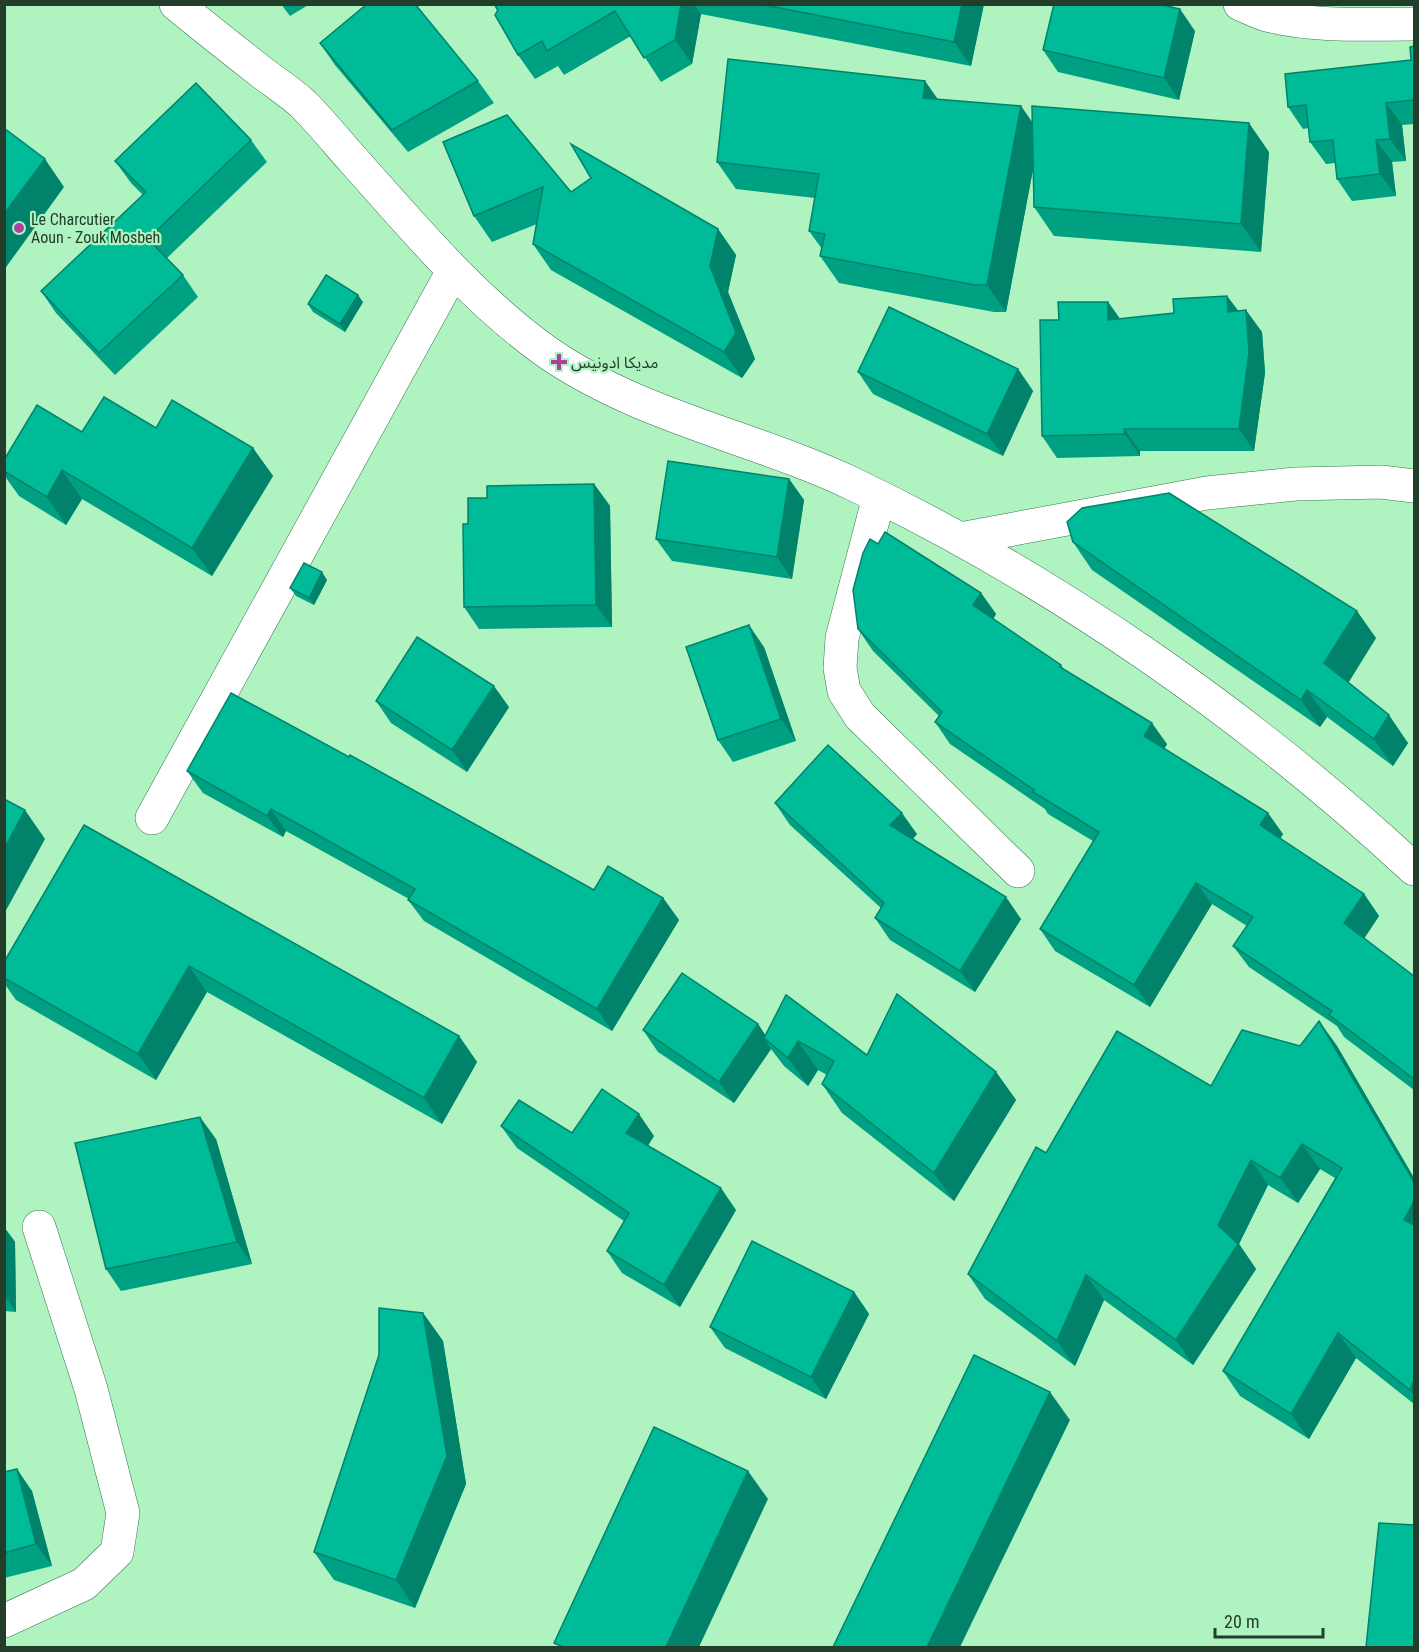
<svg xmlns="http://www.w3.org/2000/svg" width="1419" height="1652" font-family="'Roboto Condensed','Noto Sans Arabic',sans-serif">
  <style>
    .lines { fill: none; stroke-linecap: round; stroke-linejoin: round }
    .minor-casing { stroke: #36774c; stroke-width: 34 }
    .secondary-casing { stroke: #36774c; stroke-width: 34 }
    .minor { stroke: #fff; stroke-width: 33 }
    .secondary { stroke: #fff; stroke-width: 33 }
    .wall { fill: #00a183 }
    .shaded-wall { fill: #00836a }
    .building { fill: #00bb98; stroke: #00836a; stroke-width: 1.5 }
    .poi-dot { fill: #ad41a0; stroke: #aff3c1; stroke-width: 2 }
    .labels { text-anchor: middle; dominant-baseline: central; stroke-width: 4.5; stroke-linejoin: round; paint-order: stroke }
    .poi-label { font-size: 16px; fill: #223e2b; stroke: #aff3c1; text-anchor: start }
  </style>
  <rect width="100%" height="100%" fill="#aff3c1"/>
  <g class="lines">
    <defs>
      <g id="minor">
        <path d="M1240 4C1250 8 1260 14 1271 16 1318 27 1367 24 1414 24"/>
        <path d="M879 497 842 638 840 668 844 691 860 716 1018 871"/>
        <path d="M960 539 1207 493 1295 484 1381 482 1414 486"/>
        <path d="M152 818 453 271"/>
        <path d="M4 1621 84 1584 117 1552 123 1513 91 1389 39 1227"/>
      </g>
      <path id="secondary" d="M176 4C204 27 232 49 260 71 274 82 290 92 303 104 321 122 337 142 354 161 414 228 471 297 544 350 637 416 752 436 853 484 1056 581 1249 716 1414 869"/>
    </defs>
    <use href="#minor" class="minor-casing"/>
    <use href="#secondary" class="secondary-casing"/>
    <use href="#minor" class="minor"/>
    <use href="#secondary" class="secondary"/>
  </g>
  <g class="wall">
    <path d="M281 4H310L290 16Z"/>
    <path d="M494 4H984L971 66 701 14 692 64 661 82 631 36 564 75 558 66 535 79 518 55Z"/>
    <path d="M1358 4H1414V5L1359 6Z"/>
    <path d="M1195 31 1179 100 1058 72 1043 50Z"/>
    <path d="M320 43 478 81 494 103 408 152 335 65Z"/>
    <path d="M1414 46V124L1402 125 1406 161 1392 162 1396 196 1352 201 1337 179 1335 163 1326 164 1310 142 1309 128 1303 129 1288 107 1411 60Z"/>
    <path d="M925 81 937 99 1032 122 1269 152 1261 252 1054 236 1034 207 1033 169 1006 312H994L839 283 820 256 822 249 809 231 815 198 736 189 717 162Z"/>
    <path d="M251 140 267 162 167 258 183 275 198 297 115 375 56 313 41 291 143 195 131 183 115 161Z"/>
    <path d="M443 142 571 192 718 229 736 255 728 292 755 359 742 378 551 270 533 244 537 224 492 242 474 216Z"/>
    <path d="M1227 296 1238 311 1262 332 1265 373 1254 451H1140V456L1057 458 1042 436 1059 320 1108 302 1120 319 1174 313Z"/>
    <path d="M363 302 345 332 313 312 308 304Z"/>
    <path d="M1018 369 1033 391 1003 456 873 394 858 372Z"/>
    <path d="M156 428 253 448 273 476 212 576 82 499 66 525 19 496 4 475V460L82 432Z"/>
    <path d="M789 479 804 500 792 579 672 561 656 539Z"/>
    <path d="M594 484 610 506 612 627 479 629 464 607 487 498Z"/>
    <path d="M1073 542 1376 638 1348 682 1408 743 1393 766 1327 717 1320 727 1092 570Z"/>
    <path d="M878 544 981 593 996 614 993 619 1061 665 1064 670 1167 744 1164 749 1283 834 1280 839 1364 894 1379 916 1364 938 1414 976V1090L1344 1037 1337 1026 1249 967 1233 946 1247 926 1212 904 1150 1007 1055 951 1040 929 1093 841 1048 814 1045 809 950 744 935 722 939 716 873 651 858 629Z"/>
    <path d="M327 580 314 605 296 596 290 588Z"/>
    <path d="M764 647 796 741 733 762 718 740Z"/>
    <path d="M376 701 509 707 467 772 391 723Z"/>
    <path d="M187 771 594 890 663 898 679 920 612 1031 424 921 408 900 409 899 286 831 283 837 203 793Z"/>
    <path d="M775 803 917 834 913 839 1021 919 975 992 890 940 875 918 881 908 790 825Z"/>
    <path d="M84 825 459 1036 477 1062 442 1124 207 992 156 1080 16 1000 4 983V962Z"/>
    <path d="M1319 1021 1337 1046 1414 1178V1404L1356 1358 1309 1439 1240 1396 1223 1371 1335 1178 1320 1169 1298 1203 1268 1185 1239 1244 1256 1269 1193 1365 1104 1300 1075 1366 985 1299 968 1274 1046 1153 1211 1086 1300 1046Z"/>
    <path d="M758 1024 765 1035 867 1055 996 1072 1016 1100 954 1201 842 1113 822 1084 827 1075 818 1070 808 1086 784 1066 771 1049 734 1103 658 1052 643 1030Z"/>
    <path d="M501 1126 572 1133 654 1136 648 1146 736 1210 680 1307 622 1273 607 1251 624 1221 517 1148Z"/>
    <path d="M216 1139 252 1264 121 1291 106 1269Z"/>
    <path d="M4 1227 15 1242 16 1312 4 1311Z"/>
    <path d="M854 1292 869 1314 826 1399 725 1348 710 1327Z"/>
    <path d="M423 1313 443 1341 466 1484 415 1608 334 1580 314 1552Z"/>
    <path d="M4 1472 32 1491 52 1566 4 1578Z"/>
  </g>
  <g class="shaded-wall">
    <path d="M681 4H694L701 14 692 64 675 40Z"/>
    <path d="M962 4H984L971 66 954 42Z"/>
    <path d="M1180 9 1195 31 1179 100 1164 78Z"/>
    <path d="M925 81 944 108 923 98Z"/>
    <path d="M1386 103 1402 125 1406 161 1390 139Z"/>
    <path d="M1021 106 1040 133 1006 312 987 285Z"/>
    <path d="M1249 123 1269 152 1261 252 1241 224Z"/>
    <path d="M1376 140 1392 162 1396 196 1380 174Z"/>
    <path d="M45 159 64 187 4 270V214Z"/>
    <path d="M718 229 736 255 728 292 755 359 742 378 724 352 710 266Z"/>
    <path d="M358 295 363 302 345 332 340 324Z"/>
    <path d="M1227 296 1243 317 1228 312Z"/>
    <path d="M1108 302 1123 323 1108 320Z"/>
    <path d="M1246 310 1262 332 1265 373 1254 451 1239 429Z"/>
    <path d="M1018 369 1033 391 1003 456 987 434Z"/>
    <path d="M1124 429 1140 451V456L1125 434Z"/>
    <path d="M253 448 273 476 212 576 192 548Z"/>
    <path d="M62 470 82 499 66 525 47 497Z"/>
    <path d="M789 479 804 500 792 579 777 557Z"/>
    <path d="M594 484 610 506 612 627 596 605Z"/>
    <path d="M322 572 327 580 314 605 309 598Z"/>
    <path d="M981 593 996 614 989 627 973 605Z"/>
    <path d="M1357 611 1376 638 1344 690 1324 663Z"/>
    <path d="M749 625 764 647 796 741 781 719Z"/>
    <path d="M494 686 509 707 467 772 452 750Z"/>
    <path d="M1307 690 1327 717 1320 727 1301 700Z"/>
    <path d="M1389 715 1408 743 1393 766 1374 739Z"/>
    <path d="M1152 723 1167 744 1159 758 1144 736Z"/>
    <path d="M271 809 286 831 283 837 267 816Z"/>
    <path d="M25 810 45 839 4 914V849Z"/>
    <path d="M902 813 917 834 905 847 890 825Z"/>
    <path d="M1268 813 1283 834 1275 847 1260 825Z"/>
    <path d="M1196 883 1212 904 1150 1007 1134 985Z"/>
    <path d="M1364 894 1379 916 1360 945 1344 923Z"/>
    <path d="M1006 897 1021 919 975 992 960 971Z"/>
    <path d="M663 898 679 920 612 1031 597 1009Z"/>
    <path d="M189 966 207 992 156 1080 138 1054Z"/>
    <path d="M1319 1021 1337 1046 1414 1178V1182Z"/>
    <path d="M758 1024 772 1045 764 1038 771 1049 734 1103 719 1082Z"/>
    <path d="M459 1036 477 1062 442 1124 424 1098Z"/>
    <path d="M798 1041 818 1070 808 1086 788 1058Z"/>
    <path d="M996 1072 1016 1100 954 1201 934 1173Z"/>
    <path d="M639 1114 654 1136 641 1155 626 1133Z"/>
    <path d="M200 1117 216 1139 252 1264 237 1242Z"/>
    <path d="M1302 1144 1320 1169 1298 1203 1280 1178Z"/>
    <path d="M1251 1160 1268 1185 1239 1244 1256 1269 1193 1365 1176 1340 1218 1225Z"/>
    <path d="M721 1188 736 1210 680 1307 664 1285Z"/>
    <path d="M1414 1201V1236L1404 1220Z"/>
    <path d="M4 1227 15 1242 16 1312 4 1295Z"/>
    <path d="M1086 1275 1104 1300 1075 1366 1057 1341Z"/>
    <path d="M854 1292 869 1314 826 1399 811 1377Z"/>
    <path d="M423 1313 443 1341 466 1484 415 1608 396 1580Z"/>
    <path d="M1338 1333 1356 1358 1309 1439 1291 1414Z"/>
    <path d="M1414 1380V1396L1410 1390Z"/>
    <path d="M1050 1392 1070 1420 960 1647H927Z"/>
    <path d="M17 1469 32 1491 52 1566 36 1544Z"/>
    <path d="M748 1471 768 1499 699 1647H666Z"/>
  </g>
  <g class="building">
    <path d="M367 4H415L478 81 392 130 320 43Z"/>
    <path d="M494 4H681L675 40 644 58 615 11 547 51 542 41 518 55 495 15 498 10Z"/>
    <path d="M760 4H962L954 42Z"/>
    <path d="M1054 4H1159L1180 9 1164 78 1043 50Z"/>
    <path d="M1414 46V100L1386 103 1390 139 1376 140 1380 174 1337 179 1333 140 1310 142 1306 105 1288 107 1285 74 1411 60 1410 47Z"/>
    <path d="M728 59 925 81 923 98 1021 106 987 285H975L820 256 825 234 809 231 819 174 717 162Z"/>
    <path d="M196 83 251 140 148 239 183 275 99 353 41 291 146 192 115 161Z"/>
    <path d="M1032 106 1249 123 1241 224 1034 207Z"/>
    <path d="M507 115 571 192 591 178 571 144 718 229 710 266 736 333 724 352 533 244 543 187 474 216 443 142Z"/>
    <path d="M4 128 45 159 4 214Z"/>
    <path d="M326 275 358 295 340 324 308 304Z"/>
    <path d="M1227 296 1228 312 1246 310 1249 352 1239 429H1124L1125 434 1042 436 1040 320H1059L1058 302H1108V320L1174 313 1173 299Z"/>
    <path d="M889 307 1018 369 987 434 858 372Z"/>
    <path d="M104 397 156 428 172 400 253 448 192 548 62 470 47 497 4 471V460L37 405 82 432Z"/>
    <path d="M668 461 789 479 777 557 656 539Z"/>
    <path d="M594 484 596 605 464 607 463 524H468V498H487V486Z"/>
    <path d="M1169 493 1357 611 1324 663 1389 715 1374 739 1307 690 1301 700 1073 542 1067 522 1082 508Z"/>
    <path d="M885 532 981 593 973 605 1061 665 1060 667 1152 723 1144 736 1268 813 1260 825 1364 894 1344 923 1414 976V1079L1329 1015 1332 1011 1233 946 1253 917 1196 883 1134 985 1040 929 1099 832 1033 792 1034 790 935 722 942 712 858 629 853 590 863 553 870 539 878 544Z"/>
    <path d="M304 563 322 572 309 598 290 588Z"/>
    <path d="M749 625 781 719 718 740 686 647Z"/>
    <path d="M417 637 494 686 452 750 376 701Z"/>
    <path d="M231 693 349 757 350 755 594 890 608 866 663 898 597 1009 408 900 415 889 271 809 267 816 187 771Z"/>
    <path d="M828 745 902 813 890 825 1006 897 960 971 875 918 884 903 775 803Z"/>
    <path d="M4 799 25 810 4 849Z"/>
    <path d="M84 825 459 1036 424 1098 189 966 138 1054 4 978V962Z"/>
    <path d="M682 973 758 1024 719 1082 643 1030Z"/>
    <path d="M897 994 996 1072 934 1173 822 1084 834 1061 798 1041 788 1058 764 1038 786 995 867 1055Z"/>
    <path d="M1319 1021 1414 1182V1201L1404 1220 1414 1225V1380L1410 1390 1338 1333 1291 1414 1223 1371 1342 1168 1302 1144 1280 1178 1251 1160 1218 1225 1238 1244 1176 1340 1086 1275 1057 1341 968 1274 1036 1147 1046 1153 1117 1031 1211 1086 1242 1030 1300 1046Z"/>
    <path d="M602 1089 639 1114 626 1133 721 1188 664 1285 607 1251 629 1213 501 1126 519 1100 572 1133Z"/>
    <path d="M200 1117 237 1242 106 1269 75 1143Z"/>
    <path d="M752 1241 854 1292 811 1377 710 1327Z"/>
    <path d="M379 1308 423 1313 447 1456 396 1580 314 1552 379 1355Z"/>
    <path d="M974 1355 1050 1392 927 1647H833Z"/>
    <path d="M654 1427 748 1471 666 1647H563L554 1643Z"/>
    <path d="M17 1469 36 1544 4 1553V1472Z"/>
    <path d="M1379 1523 1414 1525V1647H1366Z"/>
  </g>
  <g class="poi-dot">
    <circle cx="19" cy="228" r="6"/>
    <path d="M556 353h6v6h6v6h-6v6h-6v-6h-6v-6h6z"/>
  </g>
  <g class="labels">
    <g class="poi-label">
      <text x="31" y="219">Le Charcutier<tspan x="31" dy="18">Aoun - Zouk Mosbeh</tspan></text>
      <text x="571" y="362">مديكا ادونيس</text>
    </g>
  </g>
  <rect width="1419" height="1652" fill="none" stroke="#223e2b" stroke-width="12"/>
  <path d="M1215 1628v9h108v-9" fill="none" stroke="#223e2b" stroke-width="3"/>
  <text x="1224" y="1628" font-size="18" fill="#223e2b" stroke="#aff3c1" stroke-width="4.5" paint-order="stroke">20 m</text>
</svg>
